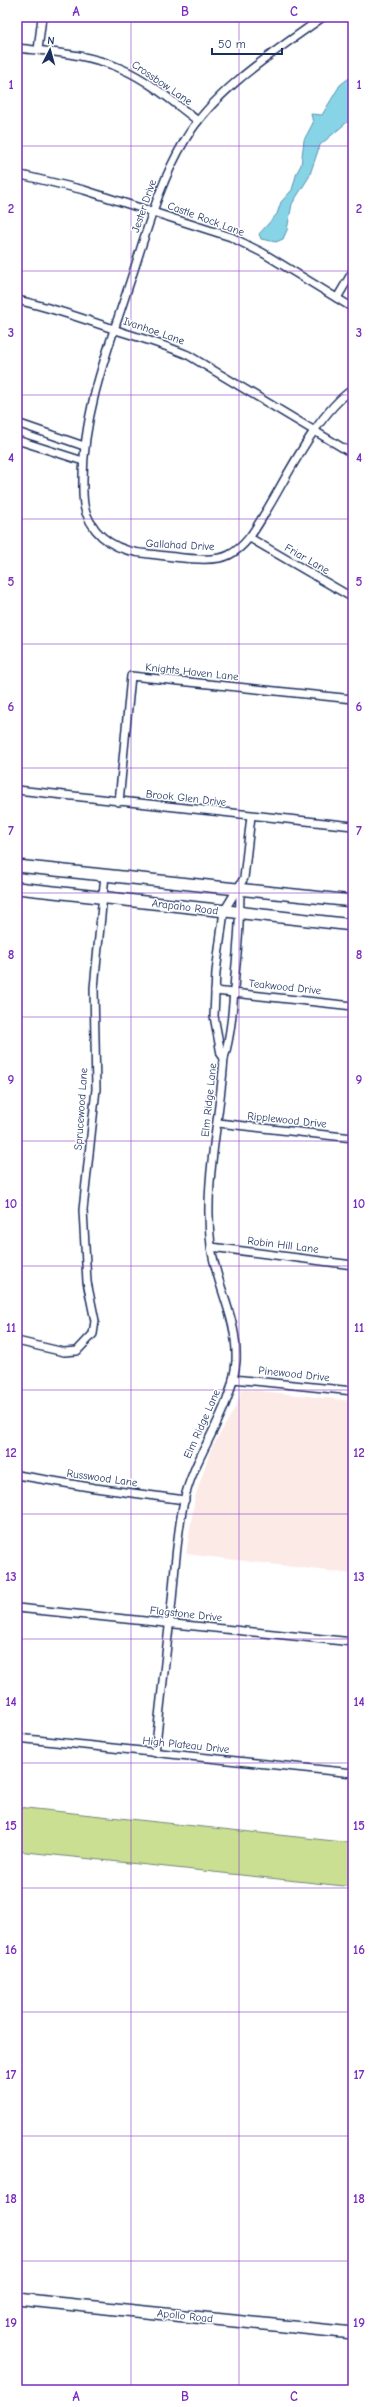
<svg xmlns="http://www.w3.org/2000/svg" width="370" height="2407" font-family="'Comic Neue',sans-serif">
  <style>
    .built { fill: #fceae7 }
    .green { fill: #cbdf93; stroke: #738778 }
    .water { fill: #87d4e7; stroke: #5c92b0 }
    .lines { fill: none; stroke-linecap: round; stroke-linejoin: round }
    .street-casing { stroke: #1b2f5e; stroke-width: 10 }
    .secondary-casing { stroke: #1b2f5e; stroke-width: 14 }
    .street { stroke: #fff; stroke-width: 7 }
    .secondary { stroke: #fff; stroke-width: 11 }
    .grid { fill: none; stroke: #7b2cbf; stroke-width: 1; stroke-opacity: 0.55 }
    .labels { text-anchor: middle; dominant-baseline: central; stroke-width: 3; stroke-linejoin: round; paint-order: stroke }
    .street-label { font-size: 11px; fill: #1b2f5e; stroke: #fff }
    .neatline { fill: none; stroke: #7b2cbf; stroke-width: 1.5 }
    .grid-label { font-size: 13px; text-anchor: middle; font-weight: bold; fill: #7b2cbf }
  </style>
  <rect width="100%" height="100%" fill="#fff"/>
  <filter id="ink" filterUnits="userSpaceOnUse"><feTurbulence type="fractalNoise" baseFrequency=".025" numOctaves="2"/><feDisplacementMap in="SourceGraphic" scale="8" xChannelSelector="R" yChannelSelector="G"/><feConvolveMatrix kernelMatrix="1 2 1 2 8 2 1 2 1" color-interpolation-filters="sRGB"/></filter>
  <g filter="url(#ink)">
    <path class="built" d="M241 1389 353 1401V1574L186 1554 195 1497 211 1449 237 1405Z"/>
    <path class="green" d="M17 1807 353 1843V1887L17 1851Z"/>
    <path class="water" d="M353 75 352 118 320 145 309 177 292 204 287 230 283 239 276 242 261 239 259 234 277 214 281 202 292 190 297 172 301 165 304 140 313 123 311 114 322 115 340 85Z"/>
    <g class="lines">
      <defs>
        <g id="street">
          <path d="M323 17C276 51 215 89 185 140 159 183 146 234 130 282 109 346 83 411 83 480 83 490 82 502 86 513 97 541 120 552 149 554 169 556 212 564 229 555 248 545 257 526 268 508 290 471 318 413 353 389"/>
          <path d="M17 48C52 52 89 54 122 69 150 81 174 103 198 121"/>
          <path d="M38 50 42 17"/>
          <path d="M17 174 84 190 231 237 263 253 353 308"/>
          <path d="M337 298 353 271"/>
          <path d="M17 300C53 308 88 320 122 332 145 339 167 346 188 355L353 454"/>
          <path d="M17 423 84 446"/>
          <path d="M17 440 83 461"/>
          <path d="M250 538 353 598"/>
          <path d="M17 790 353 826"/>
          <path d="M119 802 131 676 353 699"/>
          <path d="M215 991 353 1006"/>
          <path d="M224 1058 221 1054 214 1016 216 972 224 911 244 878 251 816"/>
          <path d="M218 1123 353 1138"/>
          <path d="M211 1247 353 1265"/>
          <path d="M17 1341 64 1352 77 1351 93 1334 95 1321 87 1282 83 1210 96 1089 94 988 105 875"/>
          <path d="M233 1379 353 1391"/>
          <path d="M17 1475 95 1488 185 1500"/>
          <path d="M17 1608 353 1642"/>
          <path d="M17 1738 353 1773"/>
          <path d="M155 1753C161 1702 166 1651 172 1600 175 1567 177 1533 184 1501 195 1452 232 1412 236 1361 238 1318 216 1286 211 1246 203 1184 220 1120 224 1058 232 1031 233 1003 235 975 238 946 240 918 240 889"/>
        </g>
        <g id="secondary">
          <path d="M17 866 353 901"/>
          <path d="M17 888 353 925"/>
          <path d="M17 2299 353 2333"/>
        </g>
      </defs>
      <use href="#street" class="street-casing"/>
      <use href="#secondary" class="secondary-casing"/>
      <use href="#street" class="street"/>
      <use href="#secondary" class="secondary"/>
    </g>
  </g>
  <path class="grid" d="M131 17V2390M239 17V2390M17 146H353M17 271H353M17 395H353M17 519H353M17 644H353M17 768H353M17 893H353M17 1017H353M17 1141H353M17 1266H353M17 1390H353M17 1514H353M17 1639H353M17 1763H353M17 1888H353M17 2012H353M17 2136H353M17 2261H353"/>
  <g class="labels">
    <g class="street-label">
      <text transform="translate(162 83) rotate(34)">Crossbow Lane</text>
      <text transform="translate(144 206) rotate(-71)">Jester Drive</text>
      <text transform="translate(206 219) rotate(20)">Castle Rock Lane</text>
      <text transform="translate(154 331) rotate(19)">Ivanhoe Lane</text>
      <text transform="translate(180 545) rotate(3)">Gallahad Drive</text>
      <text transform="translate(307 559) rotate(30)">Friar Lane</text>
      <text transform="translate(192 672) rotate(6)">Knights Haven Lane</text>
      <text transform="translate(186 798) rotate(6)">Brook Glen Drive</text>
      <text transform="translate(185 907) rotate(7)">Arapaho Road</text>
      <text transform="translate(285 987) rotate(6)">Teakwood Drive</text>
      <text transform="translate(209 1100) rotate(-84)">Elm Ridge Lane</text>
      <text transform="translate(81 1109) rotate(-86)">Sprucewood Lane</text>
      <text transform="translate(287 1120) rotate(6)">Ripplewood Drive</text>
      <text transform="translate(283 1245) rotate(7)">Robin Hill Lane</text>
      <text transform="translate(294 1374) rotate(6)">Pinewood Drive</text>
      <text transform="translate(202 1424) rotate(-66)">Elm Ridge Lane</text>
      <text transform="translate(102 1478) rotate(8)">Russwood Lane</text>
      <text transform="translate(186 1614) rotate(6)">Flagstone Drive</text>
      <text transform="translate(186 1745) rotate(6)">High Plateau Drive</text>
      <text transform="translate(185 2316) rotate(6)">Apollo Road</text>
    </g>
  </g>
  <rect width="370" height="2407" fill="none" stroke="#fff" stroke-width="44"/>
  <g transform="translate(50 50) rotate(6)" stroke="#ffffff" stroke-width="3" paint-order="stroke">
  <path d="M0-3L7 15L0 10L-7 15Z" fill="#1b2f5e"/>
  <text y="-6" font-size="11" font-weight="bold" text-anchor="middle" fill="#1b2f5e">N</text>
  </g>
  <path d="M212 48v6h70v-6" fill="none" stroke="#1b2f5e" stroke-width="2"/>
  <text x="218" y="48" font-size="12" fill="#1b2f5e" stroke="#ffffff" stroke-width="3" paint-order="stroke">50 m</text>
  <rect x="22" y="22" width="326" height="2363" class="neatline"/>
  <g class="grid-label">
    <text x="76" y="16">A</text>
    <text x="185" y="16">B</text>
    <text x="294" y="16">C</text>
    <text x="11" y="89">1</text>
    <text x="359" y="89">1</text>
    <text x="11" y="213">2</text>
    <text x="359" y="213">2</text>
    <text x="11" y="337">3</text>
    <text x="359" y="337">3</text>
    <text x="11" y="462">4</text>
    <text x="359" y="462">4</text>
    <text x="11" y="586">5</text>
    <text x="359" y="586">5</text>
    <text x="11" y="711">6</text>
    <text x="359" y="711">6</text>
    <text x="11" y="835">7</text>
    <text x="359" y="835">7</text>
    <text x="11" y="959">8</text>
    <text x="359" y="959">8</text>
    <text x="11" y="1084">9</text>
    <text x="359" y="1084">9</text>
    <text x="11" y="1208">10</text>
    <text x="359" y="1208">10</text>
    <text x="11" y="1332">11</text>
    <text x="359" y="1332">11</text>
    <text x="11" y="1457">12</text>
    <text x="359" y="1457">12</text>
    <text x="11" y="1581">13</text>
    <text x="359" y="1581">13</text>
    <text x="11" y="1706">14</text>
    <text x="359" y="1706">14</text>
    <text x="11" y="1830">15</text>
    <text x="359" y="1830">15</text>
    <text x="11" y="1954">16</text>
    <text x="359" y="1954">16</text>
    <text x="11" y="2079">17</text>
    <text x="359" y="2079">17</text>
    <text x="11" y="2203">18</text>
    <text x="359" y="2203">18</text>
    <text x="11" y="2327">19</text>
    <text x="359" y="2327">19</text>
    <text x="76" y="2401">A</text>
    <text x="185" y="2401">B</text>
    <text x="294" y="2401">C</text>
  </g>
</svg>
